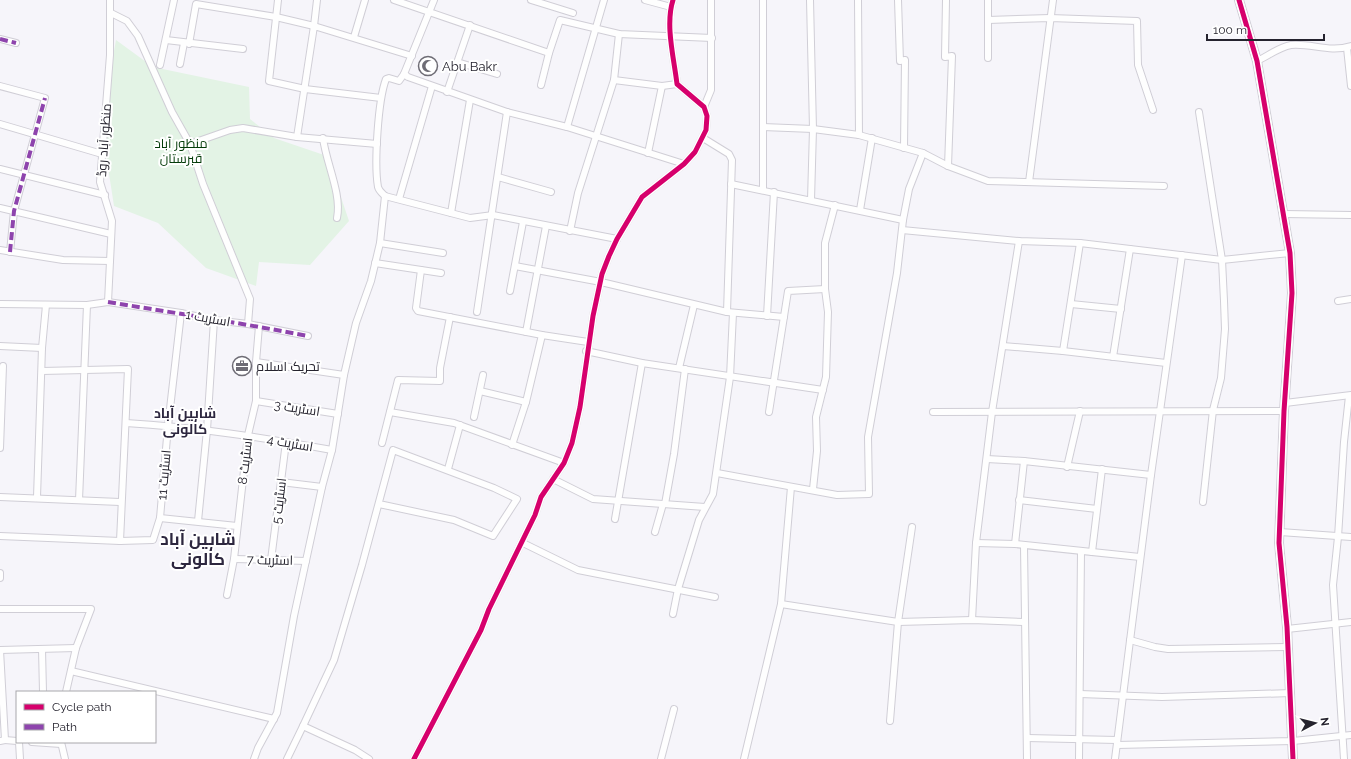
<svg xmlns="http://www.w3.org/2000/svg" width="1351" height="759" font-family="Raleway,Cairo,sans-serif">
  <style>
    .green { fill: #e3f3e5 }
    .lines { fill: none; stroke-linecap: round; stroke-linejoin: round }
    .minor-casing { stroke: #d0ced6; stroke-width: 8 }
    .tertiary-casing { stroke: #d0ced6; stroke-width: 10 }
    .minor { stroke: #fefefe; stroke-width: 6 }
    .tertiary { stroke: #fefefe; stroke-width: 8 }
    .quiet { stroke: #8e44ad; stroke-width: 4; stroke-dasharray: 8 4; stroke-linecap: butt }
    .cycleway-casing { stroke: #fff; stroke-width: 8 }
    .cycleway { stroke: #d6006c; stroke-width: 5 }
    .labels { text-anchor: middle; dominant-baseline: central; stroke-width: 4; stroke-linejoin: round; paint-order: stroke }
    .poi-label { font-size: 13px; fill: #25232e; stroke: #fff; text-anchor: start }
    .street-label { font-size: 13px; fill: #25232e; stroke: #fff }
    .park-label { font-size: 13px; fill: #033b08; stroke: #fff }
    .neighbourhood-label { font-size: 14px; font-weight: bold; fill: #2d273f; stroke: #fff }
    .district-label { font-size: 17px; font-weight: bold; fill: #2d273f; stroke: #fff }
  </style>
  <rect width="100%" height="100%" fill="#f6f5fa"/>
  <path class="green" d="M116 40 153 67 249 87 250 119 274 138 327 156 349 221 310 265 259 262 256 286 206 268 158 223 114 206 101 122Z"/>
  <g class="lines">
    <defs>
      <g id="minor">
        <path d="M278 0 269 81 305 89 381 98"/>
        <path d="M394 0 549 53"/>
        <path d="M434 0 404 74 408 77 507 112 567 127 684 164"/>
        <path d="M531 0 573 13"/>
        <path d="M645 0 671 7"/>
        <path d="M810 0 813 129 811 200"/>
        <path d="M858 0 859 135"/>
        <path d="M898 0 900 61 905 60 904 148"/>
        <path d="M946 0 945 57 952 56 948 166"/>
        <path d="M988 0V58"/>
        <path d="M111 13 127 21 138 36 172 112 190 144 203 184 250 299 248 324"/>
        <path d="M988 20 1050 18 1137 21 1138 65 1153 110"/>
        <path d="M354 37 365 0"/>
        <path d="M0 39 16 43"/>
        <path d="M166 40 243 49"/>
        <path d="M189 44 196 4 276 17 314 26 317 0"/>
        <path d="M1347 48 1351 86"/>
        <path d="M1257 61C1268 56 1279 47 1291 45 1312 43 1329 53 1351 46"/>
        <path d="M457 62 497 74"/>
        <path d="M180 64 184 43"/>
        <path d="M160 65 174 0"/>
        <path d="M404 74 399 81 389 78 386 79C378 100 374 164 378 187 379 191 382 193 385 196L470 218 493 215 617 239"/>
        <path d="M614 80 662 86 677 84"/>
        <path d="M541 85 549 53 560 20 619 34 712 38"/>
        <path d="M0 86 45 98 14 211 10 252"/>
        <path d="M447 92 470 25"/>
        <path d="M704 107 711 90V0"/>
        <path d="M1199 112 1222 260 1224 301 1225 329 1221 378 1213 410 1203 502"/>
        <path d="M0 124 102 154"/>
        <path d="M567 127 604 0"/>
        <path d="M763 127 813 129 859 135 923 153 948 166 988 181 1164 186"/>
        <path d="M297 137 314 26 412 56"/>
        <path d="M323 138C326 163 342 194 337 218"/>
        <path d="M703 138 729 154 732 160 727 312"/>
        <path d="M190 144 230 130 243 128 297 137 377 144"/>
        <path d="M648 153 662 86"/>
        <path d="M0 169 105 195"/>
        <path d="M498 177 551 192"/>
        <path d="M1029 182 1053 0"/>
        <path d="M731 184 903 220"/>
        <path d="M763 190V0"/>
        <path d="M399 199 432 86"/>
        <path d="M0 208 111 234"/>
        <path d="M860 210 872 138"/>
        <path d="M451 213 470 100"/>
        <path d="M1284 214 1351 215"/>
        <path d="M902 230 1019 241 1080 243 1222 260 1290 253"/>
        <path d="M570 231 578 193 614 80 619 34"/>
        <path d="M380 243 443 253"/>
        <path d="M0 250 63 260 110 261"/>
        <path d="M375 263 441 273"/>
        <path d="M515 266 601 282 727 312 784 317"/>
        <path d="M421 270 416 308 418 311 542 335 588 342"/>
        <path d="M510 291 523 222"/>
        <path d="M1338 301 1351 299"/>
        <path d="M108 302 112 221 100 182 110 55V0"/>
        <path d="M0 304 87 305 108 302 181 313 214 320 248 324 308 336"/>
        <path d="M1071 304 1121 309"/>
        <path d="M477 312 507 112"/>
        <path d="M767 316 774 192"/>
        <path d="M526 332 546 226"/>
        <path d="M0 346 42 348"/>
        <path d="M1003 346 1063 351 1166 363"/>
        <path d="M586 351 642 363 823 390"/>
        <path d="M1063 351 1080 243"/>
        <path d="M1113 357 1130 249"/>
        <path d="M256 362 344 375"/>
        <path d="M679 368 694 305"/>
        <path d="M42 371 128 369 120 541"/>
        <path d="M480 391 526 402"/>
        <path d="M256 401 338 414"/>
        <path d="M1285 403 1351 395"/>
        <path d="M390 412 454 423 564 463"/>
        <path d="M769 412 788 291 825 289"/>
        <path d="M933 412 1284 411"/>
        <path d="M474 417 483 375"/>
        <path d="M126 423C196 427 264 438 332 450"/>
        <path d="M382 443 398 380 440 381V368L450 317"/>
        <path d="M512 445 526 402 542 335"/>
        <path d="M0 448 3 366"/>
        <path d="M987 459 1024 461 1151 475"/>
        <path d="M1067 467 1080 411"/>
        <path d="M448 469 460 425"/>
        <path d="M717 473 837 495 869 494 868 437 897 273 903 220 909 189 923 153"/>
        <path d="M553 479 593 499 705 507"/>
        <path d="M281 482 322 487"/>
        <path d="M813 489 817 451 816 417 826 377 828 312 825 289V243L835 205"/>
        <path d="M0 497 120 502"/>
        <path d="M37 497 42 348 46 305"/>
        <path d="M79 500 87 305"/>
        <path d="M1019 500 1097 509"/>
        <path d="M665 504 674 454 685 369"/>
        <path d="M160 518 237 526"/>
        <path d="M615 519 642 363"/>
        <path d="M198 521 207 430 214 320"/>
        <path d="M655 532 663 504"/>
        <path d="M1280 532 1351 537"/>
        <path d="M0 536 120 541 153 540 160 518 168 426 181 313"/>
        <path d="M523 543 578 570 715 597"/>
        <path d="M976 543 1015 544 1140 557"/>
        <path d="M1015 544 1024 461"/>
        <path d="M1024 546 1027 759"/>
        <path d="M1092 552 1102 469"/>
        <path d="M234 559 306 561"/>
        <path d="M271 560 286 442"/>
        <path d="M0 573V578"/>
        <path d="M227 595 234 559 248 435 256 401V362L259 326"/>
        <path d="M781 604 898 622 972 620 1024 622"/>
        <path d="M0 609H91L76 648 66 692"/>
        <path d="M673 614 678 589 699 520 713 494 730 377 733 313"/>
        <path d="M972 620 976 543 992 412 1019 241"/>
        <path d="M1287 629 1351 622"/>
        <path d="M1130 640 1155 647 1168 649 1288 647"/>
        <path d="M42 649 43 692"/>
        <path d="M0 650 5 740 0 741"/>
        <path d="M0 650 76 648"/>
        <path d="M71 671 274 719"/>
        <path d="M1080 694 1162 697 1291 693"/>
        <path d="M890 721 898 622 912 527"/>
        <path d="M303 726 334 660 362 565 393 450 494 488 517 499 493 536 454 520 379 504"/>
        <path d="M1027 738 1117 740"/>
        <path d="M5 740 17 741"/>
        <path d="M19 742 20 759"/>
        <path d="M32 742 61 744"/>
        <path d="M61 742 65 759"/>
        <path d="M1117 745 1293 741 1351 735"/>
        <path d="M254 759 258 748 277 713 294 616 322 487 332 450 344 375 356 323 371 281 380 243 385 196"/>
        <path d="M287 759 303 726 355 750 369 759"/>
        <path d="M414 759 481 630 489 609 535 515 541 497 564 463 572 443 580 407 593 316 602 274 609 256 617 239 642 197 684 164 695 152 706 130 707 116 704 107 677 84C674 58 665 25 673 0"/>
        <path d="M661 759 674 709"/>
        <path d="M744 759 781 604 791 487"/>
        <path d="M1079 759 1081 551"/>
        <path d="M1115 759 1151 475 1182 255"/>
        <path d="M1344 759 1333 585 1338 537 1344 442 1349 396"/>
      </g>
      <path id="tertiary" d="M1239 0 1257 61 1290 253 1292 293 1284 411 1279 543 1287 627 1293 759"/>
    </defs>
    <use href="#minor" class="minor-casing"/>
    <use href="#tertiary" class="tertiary-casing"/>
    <use href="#minor" class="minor"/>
    <use href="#tertiary" class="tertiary"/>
    <g class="quiet">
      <path d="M0 39 16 43"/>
      <path d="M10 252 14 211 45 98"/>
      <path d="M108 302C175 313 241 323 308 336"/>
    </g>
    <defs>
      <g id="cycleway">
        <path d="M1239 0 1257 61 1290 253 1292 293 1284 411 1279 543 1287 627 1293 759"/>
        <path d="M414 759 481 630 489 609 535 515 541 497 564 463 572 443 580 407 593 316 602 274 609 256 617 239 642 197 684 164 695 152 706 130 707 116 704 107 677 84C674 58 665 25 673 0"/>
      </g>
    </defs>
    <use href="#cycleway" class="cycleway-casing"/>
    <use href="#cycleway" class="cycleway"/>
  </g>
  <defs>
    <symbol id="mosque-ring" viewBox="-11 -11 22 22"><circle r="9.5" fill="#fff" stroke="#6e6c75" stroke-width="1.5"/><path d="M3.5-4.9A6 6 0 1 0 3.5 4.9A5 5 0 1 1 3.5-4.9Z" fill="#6e6c75"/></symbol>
    <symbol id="office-ring" viewBox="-11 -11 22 22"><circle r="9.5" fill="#fff" stroke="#6e6c75" stroke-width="1.5"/><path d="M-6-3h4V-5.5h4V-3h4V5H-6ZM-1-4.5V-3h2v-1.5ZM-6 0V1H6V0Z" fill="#6e6c75"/></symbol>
  </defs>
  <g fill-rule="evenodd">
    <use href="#mosque-ring" x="417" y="55" width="22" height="22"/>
    <use href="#office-ring" x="231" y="355" width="22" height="22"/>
  </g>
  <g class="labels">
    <g class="poi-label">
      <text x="442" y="66">Abu Bakr</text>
      <text x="256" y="366">تحریک اسلام</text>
    </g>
    <g class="street-label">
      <text transform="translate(104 140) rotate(-86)">منظور آباد روڈ</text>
      <text transform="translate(208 318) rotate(10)">اسٹریٹ 1</text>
      <text transform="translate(297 408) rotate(9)">اسٹریٹ 3</text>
      <text transform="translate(290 443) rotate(10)">اسٹریٹ 4</text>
      <text transform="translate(245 461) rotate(-83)">اسٹریٹ 8</text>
      <text transform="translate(164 475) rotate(-85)">اسٹریٹ 11</text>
      <text transform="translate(279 501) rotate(-83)">اسٹریٹ 5</text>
      <text transform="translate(270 560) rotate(1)">اسٹریٹ 7</text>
    </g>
    <g class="park-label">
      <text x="181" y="143">منظور آباد<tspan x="181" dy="15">قبرستان</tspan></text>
    </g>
    <g class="neighbourhood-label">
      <text x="185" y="413">شاہین آباد<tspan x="185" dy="16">کالونی</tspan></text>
    </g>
    <g class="district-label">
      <text x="198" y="539">شاہین آباد<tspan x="198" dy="20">کالونی</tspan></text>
    </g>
  </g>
  <rect x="16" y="691" width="140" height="52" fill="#ffffff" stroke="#a8a7ab"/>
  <rect x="24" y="704" width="20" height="6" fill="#d6006c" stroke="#a8a7ab"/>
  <text x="52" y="711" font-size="12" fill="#25232e">Cycle path</text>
  <rect x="24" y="724" width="20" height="6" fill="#8e44ad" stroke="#a8a7ab"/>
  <text x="52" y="731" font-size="12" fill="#25232e">Path</text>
  <g transform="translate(1315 723) rotate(83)" stroke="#ffffff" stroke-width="3" paint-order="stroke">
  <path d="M0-3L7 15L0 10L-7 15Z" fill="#25232e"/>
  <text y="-6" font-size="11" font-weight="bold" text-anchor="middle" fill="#25232e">N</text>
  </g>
  <path d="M1207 34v6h117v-6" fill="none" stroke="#25232e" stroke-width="2"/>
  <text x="1213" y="34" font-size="12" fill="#25232e" stroke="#ffffff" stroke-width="3" paint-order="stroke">100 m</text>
</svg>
